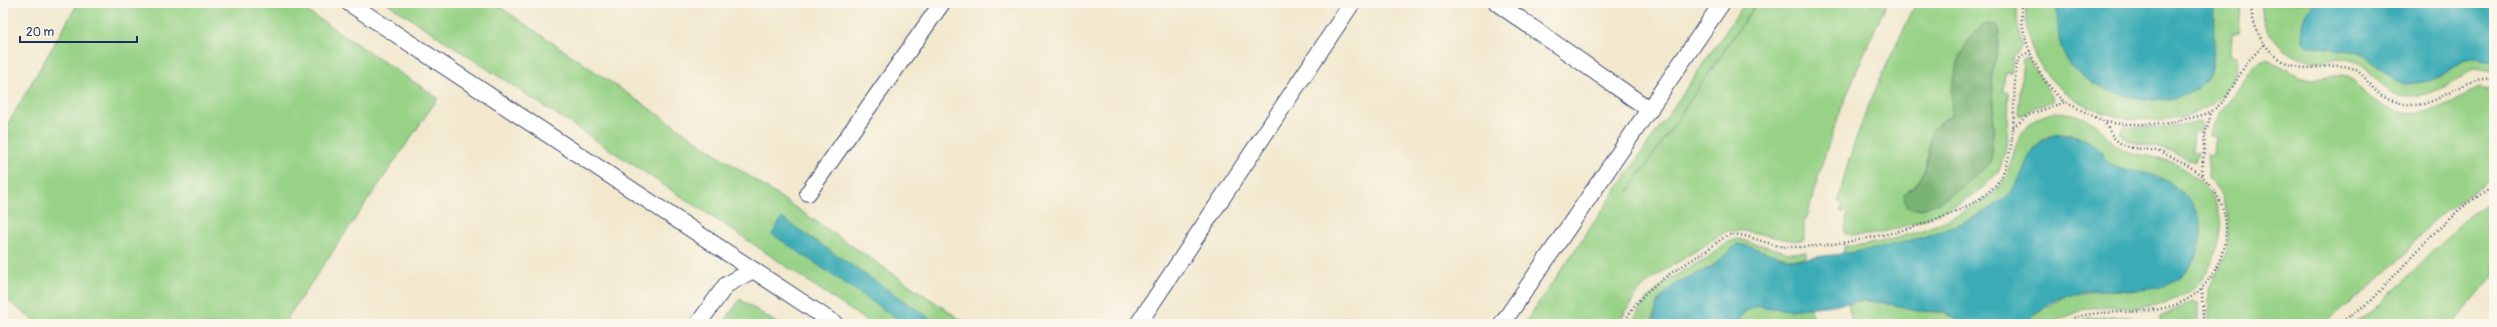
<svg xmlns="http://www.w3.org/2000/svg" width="2497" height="327" font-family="Pangolin,sans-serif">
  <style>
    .green { fill: #97d286; stroke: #598072; fill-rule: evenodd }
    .forest { fill: #79b473; stroke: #4a7268 }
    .water { fill: #3bacb6; stroke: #2b6e8a }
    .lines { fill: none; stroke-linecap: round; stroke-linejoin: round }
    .service-casing { stroke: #3b4b6f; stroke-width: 18 }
    .path { stroke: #3b4b6f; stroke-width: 2.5; stroke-dasharray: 1 3; stroke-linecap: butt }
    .service { stroke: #fff; stroke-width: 16 }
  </style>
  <rect width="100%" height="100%" fill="#fbf7ec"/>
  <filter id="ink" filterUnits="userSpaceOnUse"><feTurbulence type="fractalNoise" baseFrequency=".025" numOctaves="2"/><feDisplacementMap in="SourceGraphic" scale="8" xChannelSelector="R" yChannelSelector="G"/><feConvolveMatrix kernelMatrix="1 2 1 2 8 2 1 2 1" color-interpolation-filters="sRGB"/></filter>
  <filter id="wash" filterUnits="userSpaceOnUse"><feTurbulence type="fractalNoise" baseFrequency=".012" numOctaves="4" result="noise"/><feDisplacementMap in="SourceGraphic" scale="16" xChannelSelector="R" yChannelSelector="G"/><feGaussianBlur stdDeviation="0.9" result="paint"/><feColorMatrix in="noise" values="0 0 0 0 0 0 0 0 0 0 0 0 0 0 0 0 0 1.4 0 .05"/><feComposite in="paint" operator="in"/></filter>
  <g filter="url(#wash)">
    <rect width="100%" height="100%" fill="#f2e8ce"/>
    <g class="green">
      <path d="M78 3H295L438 98 283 324H39L3 297V132Z"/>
      <path d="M387 3H494L967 324H871L740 235Z"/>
      <path d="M1745 3H1756L1628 192 1757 3H1887C1853 76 1826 140 1807 218H1804V240C1778 243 1753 227 1727 231L1653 278 1636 295 1618 324H1524Z"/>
      <path d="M1916 3H2017V22L2022 45 2013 57 2011 72H2005L2003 91 2009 93C2008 115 2009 141 2002 163 1990 199 1902 231 1866 235 1859 236 1851 235 1845 234L1847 212H1841L1843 205 1839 201C1852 131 1886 67 1916 3ZM2000 40 1992 74 1994 134 1965 184 1948 197 1918 210 1907 191C1935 175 1922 148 1936 127 1939 122 1946 118 1951 115L1952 102Z"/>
      <path d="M2026 3H2057L2061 44 2109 90 2139 98 2154 100 2189 93 2212 69 2214 3H2241L2239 33H2232L2231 55 2237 56C2240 154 2016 142 2026 3Z"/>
      <path d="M2260 3H2314C2304 15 2295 33 2309 46L2360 52 2397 82 2441 76 2465 60 2475 59 2494 62V72L2473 69C2448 87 2411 110 2382 85 2367 72 2369 64 2346 59 2334 56 2322 63 2310 61 2282 57 2262 30 2260 3Z"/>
      <path d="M2027 58 2054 99 2053 101 2033 108 2020 116 2018 113 2023 59Z"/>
      <path d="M2265 60C2280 63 2292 75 2307 78 2320 81 2334 73 2346 77 2360 82 2364 95 2376 103 2416 127 2444 105 2479 88L2494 91V176L2433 221 2403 256 2365 291 2323 324H2209V288L2226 254 2229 219 2222 197 2209 176 2207 155 2213 156 2216 137 2209 136C2215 118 2224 108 2235 94 2247 79 2245 68 2265 60Z"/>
      <path d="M2055 112C2075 113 2092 118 2106 134 2111 139 2116 147 2123 150 2140 157 2159 155 2175 164 2199 177 2224 202 2220 230 2214 284 2183 306 2131 308 2118 308 2104 306 2091 308 2075 311 2067 317 2052 324 2046 327 2032 324 2025 324L2032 316 2067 295 2103 290 2131 291 2176 281 2188 270 2197 256 2161 176C2148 174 2123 172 2113 166 2098 157 2094 138 2073 135 2024 127 2032 174 2006 197 1971 227 1889 250 1844 254V246C1895 245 1944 224 1988 198 2026 169 1999 126 2055 112Z"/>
      <path d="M2200 121 2202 125 2201 133 2193 132 2192 151 2198 153 2195 162 2172 151 2129 141 2120 133 2123 127H2170Z"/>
      <path d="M2494 199V275L2452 324H2354L2371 313 2467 217Z"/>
      <path d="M1738 239 1790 253 1806 252V258L1793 259 1754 250 1744 245 1732 247C1716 274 1680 273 1662 297 1657 303 1655 313 1652 320L1653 324H1630L1647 299 1671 278 1710 256 1725 243Z"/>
      <path d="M740 299 778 324H723Z"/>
      <path d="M1866 301C1884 302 1901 307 1919 310 1934 313 1944 310 1957 320L1958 324H1852L1848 303Z"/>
      <path d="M2193 301 2198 303V324H2160V317Z"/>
      <path d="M1757 306 1789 310 1811 307 1813 324H1740C1738 313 1749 310 1757 306Z"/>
      <path d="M2113 317H2134L2135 324H2072L2089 318Z"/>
    </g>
    <path class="forest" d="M1988 24 1996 25 2000 32 1992 74 1994 104 1991 163C1971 179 1932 218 1906 207L1904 194C1907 190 1913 189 1916 185 1929 169 1929 150 1932 130L1951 115C1952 104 1951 92 1953 81 1955 65 1971 26 1988 24Z"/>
    <g class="water">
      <path d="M2057 3H2214C2213 20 2216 56 2211 70 2192 120 2099 98 2072 67 2057 51 2057 24 2057 3Z"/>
      <path d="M2314 3H2494V62L2475 59 2465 60 2430 81 2408 84 2397 82 2360 52 2308 46C2295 33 2304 15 2314 3Z"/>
      <path d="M2058 135C2076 135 2089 138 2101 152 2104 157 2107 162 2113 166 2119 170 2131 170 2139 172 2161 176 2172 182 2188 198 2198 209 2205 232 2200 246 2177 313 2117 279 2067 295 2053 300 2035 312 2025 324H1958L1957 320 1943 312 1921 311 1887 303 1866 301 1789 310 1757 306 1744 312 1739 320 1740 324H1653L1656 307 1668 291 1677 283 1712 267 1737 244C1752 245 1775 257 1792 259 1802 260 1813 257 1823 256 1876 251 1964 233 2006 197 2030 176 2020 143 2058 135Z"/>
      <path d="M782 218 938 324H905L772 234Z"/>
    </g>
  </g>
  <g filter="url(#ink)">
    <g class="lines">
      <defs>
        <g id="service">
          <path d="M349 3 835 324"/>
          <path d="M1497 3 1650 110"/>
          <path d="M808 193 942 3"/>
          <path d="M698 324 726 285 753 270"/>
          <path d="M1138 324 1352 3"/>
          <path d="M1502 324 1722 3"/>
        </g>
      </defs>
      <use href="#service" class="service-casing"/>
      <g class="path">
        <path d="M2021 3C2021 41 2036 76 2064 102"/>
        <path d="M2251 3C2251 34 2274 67 2307 68 2321 68 2338 63 2352 68 2364 73 2369 85 2378 93 2385 100 2405 105 2415 105 2441 105 2470 72 2494 80"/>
        <path d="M2013 127 2029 115 2065 102 2105 122 2120 124H2163L2199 116 2211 112 2224 101 2248 61 2264 45"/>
        <path d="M2202 174 2205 135 2211 113"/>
        <path d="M2202 289 2203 324"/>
        <path d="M1624 324C1639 290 1668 275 1698 256 1710 249 1719 239 1732 234 1751 235 1769 246 1788 247 1836 249 1978 222 2001 177 2019 142 2011 100 2017 63L2019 59 2030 51"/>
        <path d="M2059 324C2098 303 2144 321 2184 301 2204 291 2217 271 2223 250 2236 200 2202 165 2156 151 2146 148 2134 150 2124 145 2114 141 2109 131 2105 122"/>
        <path d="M2339 324 2372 300 2431 236 2460 209 2494 185"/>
      </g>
      <use href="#service" class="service"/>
    </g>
  </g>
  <rect width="2497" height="327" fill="none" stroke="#fbf7ec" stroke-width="16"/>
  <path d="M20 36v6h117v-6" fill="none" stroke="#1b2f5e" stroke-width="2"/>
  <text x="26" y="36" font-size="12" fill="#1b2f5e" stroke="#fbf7ec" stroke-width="3" paint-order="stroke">20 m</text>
</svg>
